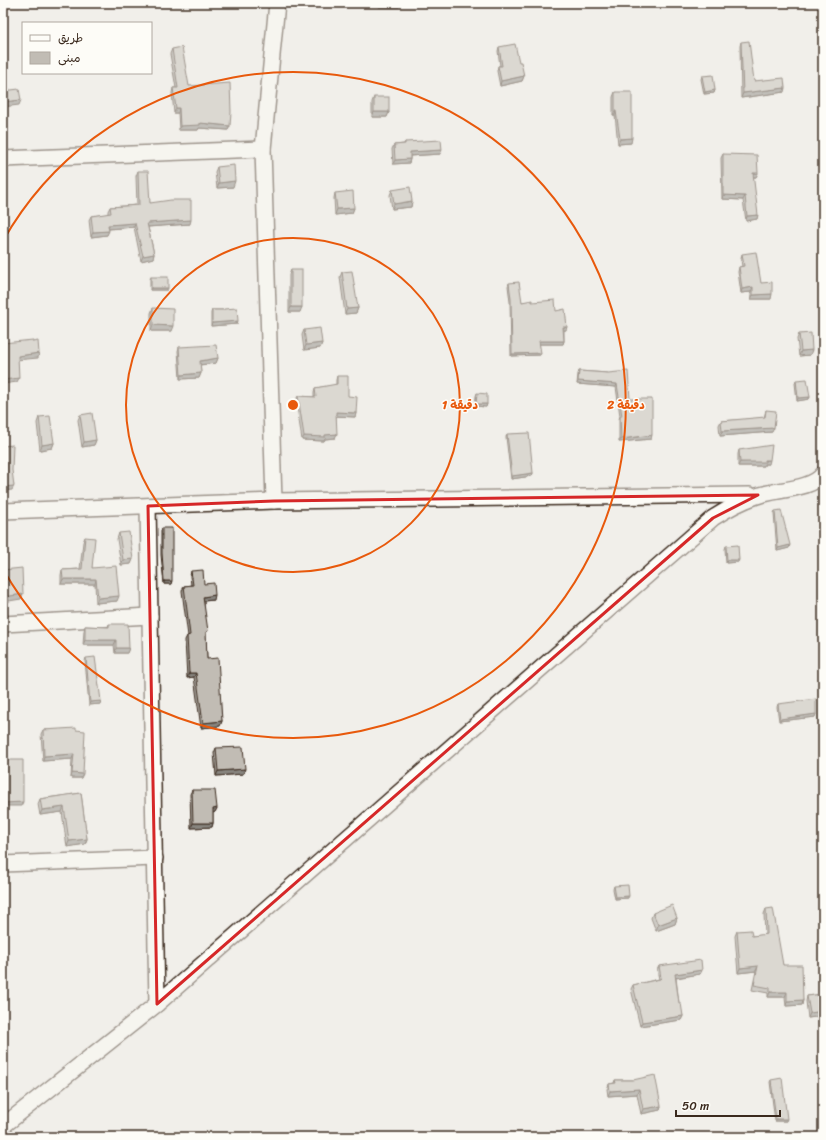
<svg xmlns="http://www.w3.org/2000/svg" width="826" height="1140" font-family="Sriracha,'Playpen Sans Arabic',sans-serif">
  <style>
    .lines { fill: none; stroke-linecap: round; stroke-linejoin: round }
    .minor-casing { stroke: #3b2a1e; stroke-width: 18 }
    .minor { stroke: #fdfcf7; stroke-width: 15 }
    .wall { fill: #a6a29b; stroke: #3b2a1e }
    .shaded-wall { fill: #87847e; stroke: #3b2a1e }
    .building { fill: #c1bcb4; stroke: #3b2a1e }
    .marked { fill: none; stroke: #d62828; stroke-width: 3; stroke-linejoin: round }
    .ring { fill: none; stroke: #e8590c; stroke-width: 2 }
    .centre { fill: #e8590c; stroke: #fdfcf7; stroke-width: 2 }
    .ring-label { font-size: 12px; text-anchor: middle; font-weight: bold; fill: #e8590c; stroke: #fdfcf7; stroke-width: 3; stroke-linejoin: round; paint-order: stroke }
  </style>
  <rect width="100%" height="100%" fill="#f1efea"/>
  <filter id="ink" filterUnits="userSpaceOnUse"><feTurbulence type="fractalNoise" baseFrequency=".025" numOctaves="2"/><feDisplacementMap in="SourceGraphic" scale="8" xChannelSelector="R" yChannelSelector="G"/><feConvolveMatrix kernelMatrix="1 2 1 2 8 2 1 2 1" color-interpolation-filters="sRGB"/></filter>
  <g filter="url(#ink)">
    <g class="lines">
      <defs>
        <g id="minor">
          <path d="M3 159 263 149"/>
          <path d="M274 501 263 149 277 3"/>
          <path d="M148 506 157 1004"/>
          <path d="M3 511 274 501 750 495"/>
          <path d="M3 624 150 616"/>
          <path d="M3 864 155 858"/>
          <path d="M3 1126 157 1004 713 518C727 509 742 501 757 496 776 489 812 490 823 474"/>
        </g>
      </defs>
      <use href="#minor" class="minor-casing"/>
      <use href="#minor" class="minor"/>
    </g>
    <g class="wall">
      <path d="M821 23H823V55H819L820 28Z"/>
      <path d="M741 42 754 81 784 92 741 98 740 46Z"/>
      <path d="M499 47 519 62 524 76 522 81 500 86 497 71 498 66H500L498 51Z"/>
      <path d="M172 49 189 86 230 126 228 130 199 128 198 130H179L178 113H174L172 93 173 88H176L170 54Z"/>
      <path d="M702 76 715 90 714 93 704 94 701 79Z"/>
      <path d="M615 92 631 143 618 144 615 115H613V97Z"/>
      <path d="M374 97 389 112 387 117H372V102Z"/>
      <path d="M405 142 440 154 410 156V159L409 163 393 164 392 149 394 145 404 144Z"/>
      <path d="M723 154 758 173 756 177H753L757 219 746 221 743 200 722 199 721 158Z"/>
      <path d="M217 167 233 187 217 188 215 172Z"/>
      <path d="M138 171 150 203 190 224 148 227 154 254 153 258 141 261 134 227 109 229 107 235 91 237 89 220 91 216 108 214V211L110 207 137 205 136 176Z"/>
      <path d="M392 190 412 201 411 207 392 209 390 195Z"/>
      <path d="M335 193 354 208 352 213 335 215 334 198Z"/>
      <path d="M742 254 761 283 771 299H751V292L741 293 738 272 739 267H742L741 259Z"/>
      <path d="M291 270 300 312H289V275Z"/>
      <path d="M342 272 358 308 356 313 345 314 340 277Z"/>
      <path d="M151 277 167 290H150V279Z"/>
      <path d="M509 283 522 302H532L556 311 566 330H564V341L563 344H539L540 355 511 356 510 302 508 286Z"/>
      <path d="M153 308 171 331H151V313Z"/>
      <path d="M224 309 237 324 211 326V313L212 310H223Z"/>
      <path d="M304 330 322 343 320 348 304 350 302 335Z"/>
      <path d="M799 334 810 355 799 356 797 339Z"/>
      <path d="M179 347 218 358 216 363 200 365 201 373 199 378 180 379 178 351Z"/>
      <path d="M579 371 608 373 630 399 651 439 619 442V419L620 416 616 387 577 384 578 374Z"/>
      <path d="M337 376 356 413 355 417 336 416 335 438 325 439 324 441 302 440 296 400 298 396 314 397V392L315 388 336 385V380Z"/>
      <path d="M796 380 810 397 809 399 797 401 795 383Z"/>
      <path d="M477 393 487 404 486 407 475 406 476 396Z"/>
      <path d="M766 410 772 432 720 436 719 425 721 421 764 418Z"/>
      <path d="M80 415 96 440 94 445 82 447 78 420Z"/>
      <path d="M39 417 54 443 52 448 40 450 37 423Z"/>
      <path d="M507 434 533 473 532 476 511 479 506 437Z"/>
      <path d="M739 450 769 464H764V466H738V454Z"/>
      <path d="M775 511 789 548 777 551 774 513Z"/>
      <path d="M162 528 171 584H164L161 555V531Z"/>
      <path d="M119 533 133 559 131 564 121 565 117 539Z"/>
      <path d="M85 537 92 568 117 601 96 603 95 584H61V575L62 570 80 569 83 542Z"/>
      <path d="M726 546 738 562 726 563 725 549Z"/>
      <path d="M191 571 204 584 214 600 204 601 207 659 222 721 220 726 201 728 194 677 187 678 185 640 187 636H188L182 591 184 586 191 585 190 576Z"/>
      <path d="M109 624 129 648 127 653H115L114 645H83L84 631 85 626 108 627Z"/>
      <path d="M86 658 100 704 89 705 85 661Z"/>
      <path d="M778 704 816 714 815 717 779 721 777 707Z"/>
      <path d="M43 730H76L81 778H71L72 759 43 761 41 734Z"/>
      <path d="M216 748 243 774 216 776 214 753Z"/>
      <path d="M192 790 217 808 215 812 213 813V823L212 827 191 828 190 794Z"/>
      <path d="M81 793 87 839 85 844 67 847 62 812 40 815 38 804 40 799Z"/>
      <path d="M614 886 628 898 615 899 613 889Z"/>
      <path d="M766 909 783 965 803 1000 802 1005 786 1006 785 997H768V993L752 990 756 971 738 973 735 936 737 931 752 936 765 935 764 914Z"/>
      <path d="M653 913 677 918 675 924 656 931 651 918Z"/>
      <path d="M659 966 702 970 700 974 676 978 679 1003 683 1016 681 1020 640 1026 631 989 633 985 659 979 657 970Z"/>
      <path d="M823 994V1016L808 1018 806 1001 807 996Z"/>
      <path d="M615 1080H633L661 1106 660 1110 641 1114 637 1094 608 1096 607 1089 609 1084 614 1083Z"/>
      <path d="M771 1080 786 1121H775L770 1082Z"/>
    </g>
    <g class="shaded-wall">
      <path d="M176 3H202L175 5Z"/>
      <path d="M380 3H400L399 7H379Z"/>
      <path d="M821 50H823V55H819Z"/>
      <path d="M524 76 522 81 500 86 501 81Z"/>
      <path d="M785 88 784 92 741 98 743 93Z"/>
      <path d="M715 90 714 93 704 94 705 92Z"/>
      <path d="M21 100 19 105 3 107V102Z"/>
      <path d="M176 108H179L178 113H174Z"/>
      <path d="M615 111H616L615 115H613Z"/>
      <path d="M374 112H389L387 117H372Z"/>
      <path d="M200 123 230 126 228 130 199 128 198 130H179L180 126Z"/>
      <path d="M632 138 631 143 618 144 620 139Z"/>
      <path d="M442 150 440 154 408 156 410 152Z"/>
      <path d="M410 159 409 163 393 164 395 160Z"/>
      <path d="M753 173H758L756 177H751Z"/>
      <path d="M235 181 233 187 217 188 219 183Z"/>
      <path d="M723 195 745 196 743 200 722 199Z"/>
      <path d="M412 201 411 207 392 209 394 204Z"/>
      <path d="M354 208 352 213 335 215 337 209Z"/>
      <path d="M758 215 757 219 746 221 747 216Z"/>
      <path d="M191 220 190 224 146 227 147 223Z"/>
      <path d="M135 223 134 227 107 229 108 225Z"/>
      <path d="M109 231 107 235 91 237 93 232Z"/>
      <path d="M154 254 153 258 141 261 143 256Z"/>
      <path d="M753 287 751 292 741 293 742 289Z"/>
      <path d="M151 288H168L167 290H150Z"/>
      <path d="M772 294 771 299H751L753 295Z"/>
      <path d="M291 307H302L300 312H289Z"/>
      <path d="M358 308 356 313 345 314 347 309Z"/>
      <path d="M238 321 237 324 211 326 212 323Z"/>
      <path d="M153 325 173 326 171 331H151Z"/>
      <path d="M563 327H567L566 330H563Z"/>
      <path d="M539 341H564L563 344H538Z"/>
      <path d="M322 343 320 348 304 350 306 345Z"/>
      <path d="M812 350 810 355 799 356 801 351Z"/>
      <path d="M39 353 38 358 16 360 18 356Z"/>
      <path d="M541 353 540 355 511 356 512 354Z"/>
      <path d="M218 358 216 363 198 365 200 361Z"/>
      <path d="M201 373 199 378 180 379 181 375Z"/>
      <path d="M19 378 17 382 3 384V380Z"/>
      <path d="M578 381 617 384 616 387 577 384Z"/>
      <path d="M810 397 809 399 797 401 798 398Z"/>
      <path d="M476 404H487L486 407 475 406Z"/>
      <path d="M336 412 356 413 355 417 334 416Z"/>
      <path d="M774 428 772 432 720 436 722 431Z"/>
      <path d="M337 434 335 438 325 439 324 441 302 440 304 436Z"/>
      <path d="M652 435 651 439 619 442 621 439Z"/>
      <path d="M96 440 94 445 82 447 84 442Z"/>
      <path d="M54 443 52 448 40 450 42 445Z"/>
      <path d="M770 460 769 464H764V466H738L740 462Z"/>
      <path d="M533 473 532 476 511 479 512 476Z"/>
      <path d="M14 486 12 490 3 491V487Z"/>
      <path d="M790 545 789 548 777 551 778 548Z"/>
      <path d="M133 559 131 564 121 565 123 560Z"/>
      <path d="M727 560H739L738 562 726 563Z"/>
      <path d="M63 579H96L95 584H61Z"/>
      <path d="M164 581H172L171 584H164Z"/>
      <path d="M23 594 21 599 3 602V597Z"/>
      <path d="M215 595 214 600 202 601 203 597Z"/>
      <path d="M119 596 117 601 96 603 98 598Z"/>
      <path d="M85 640H116L114 645H83Z"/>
      <path d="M116 648H129L127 653H115Z"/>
      <path d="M189 673H196L194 677 187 678Z"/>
      <path d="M101 701 100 704 89 705 90 702Z"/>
      <path d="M816 714 815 717 779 721 780 719Z"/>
      <path d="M222 721 220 726 201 728 203 723Z"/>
      <path d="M74 754 72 759 43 761 44 756Z"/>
      <path d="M245 769 243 774 216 776 218 771Z"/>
      <path d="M72 773 83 774 81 778H71Z"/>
      <path d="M23 802 21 806H3V803Z"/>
      <path d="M64 807 62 812 40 815 42 810Z"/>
      <path d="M217 808 215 812 211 813 213 809Z"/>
      <path d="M193 823H213L212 827 191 828Z"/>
      <path d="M87 839 85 844 67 847 69 841Z"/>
      <path d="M629 896 628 898 615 899 616 897Z"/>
      <path d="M677 918 675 924 656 931 658 925Z"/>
      <path d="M758 966 756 971 738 973 740 968Z"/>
      <path d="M702 970 700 974 674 978 675 974Z"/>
      <path d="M770 992H787L785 997H768Z"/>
      <path d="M803 1000 802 1005 786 1006 787 1001Z"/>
      <path d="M823 1011V1016L808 1018 810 1013Z"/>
      <path d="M683 1016 681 1020 640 1026 642 1022Z"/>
      <path d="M639 1089 637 1094 608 1096 610 1091Z"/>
      <path d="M661 1106 660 1110 641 1114 643 1109Z"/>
      <path d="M776 1119H787L786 1121H775Z"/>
    </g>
    <g class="building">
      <rect x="821" y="23" width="2" height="27"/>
      <path d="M749 41 754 81 784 78 785 88 743 93 741 42Z"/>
      <path d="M515 44 519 62H521L524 76 501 81 498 66H502L499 47Z"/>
      <path d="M182 47 189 86 230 83 231 112 230 126 200 123V125L180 126 179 108H176L173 88H178L172 49Z"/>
      <path d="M713 75 715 90 705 92 702 76Z"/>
      <path d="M19 89 21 100 3 102V91Z"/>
      <path d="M615 92H632V138L620 139 616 111H615Z"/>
      <rect x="374" y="97" width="15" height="15"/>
      <path d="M441 140 442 150 410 152V159L395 160 394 145 405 144V142Z"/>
      <path d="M723 154 757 155 758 173H753L758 215 747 216 745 196 723 195Z"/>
      <path d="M234 165 235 181 219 183 217 167Z"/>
      <path d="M138 171H148L150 203 171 200H191V220L147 223 154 254 143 256 135 223 108 225 109 231 93 232 91 216 111 213 110 207 139 205Z"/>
      <path d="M410 187 412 201 394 204 392 190Z"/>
      <path d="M353 191 354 208 337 209 335 193Z"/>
      <path d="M756 252 761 283 772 282V294L753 295V287L742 289 739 267 744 266 742 254Z"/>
      <rect x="291" y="270" width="11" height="37"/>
      <path d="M352 271 358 308 347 309 342 272Z"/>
      <rect x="151" y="277" width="17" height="11"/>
      <path d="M519 282 522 302 532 300V302L555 300 556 311 565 309 567 327H563L564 341H539L541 353 512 354 511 299 509 283Z"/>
      <path d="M153 308 173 309V326L153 325Z"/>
      <path d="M237 308 238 321 212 323V310H224V309Z"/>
      <path d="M320 328 322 343 306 345 304 330Z"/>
      <path d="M811 333 812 350 801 351 799 334Z"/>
      <path d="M33 340V342L38 341 39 353 18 356 19 378 3 380V343Z"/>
      <path d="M216 345 218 358 200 361 201 373 181 375 179 347Z"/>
      <path d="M579 371 608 373 628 371 630 399H652V435L621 439 620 416H622L617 384 578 381Z"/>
      <path d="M337 376H348V396L357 397 356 413 336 412 337 434 325 435V437L304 436 298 396 316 397 315 388 337 384Z"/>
      <path d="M807 379 810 397 798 398 796 380Z"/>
      <path d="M477 393 487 394V404H476Z"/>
      <path d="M766 410 776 411 774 428 722 431 721 421 765 417Z"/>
      <path d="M92 413 96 440 84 442 80 415Z"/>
      <path d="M50 416 54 443 42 445 39 417Z"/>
      <path d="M529 433 533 473 512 476 507 434Z"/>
      <path d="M13 445 12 470 14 486 3 487V446Z"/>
      <path d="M772 445 770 460H765V462H740L739 450Z"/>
      <path d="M781 510 790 545 778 548 775 511Z"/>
      <path d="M162 528H172V581H164L162 553Z"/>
      <path d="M129 532 133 559 123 560 119 533Z"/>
      <path d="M85 537 95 538 92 568 116 566 119 596 98 598 96 579H63L62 570 82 569Z"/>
      <path d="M738 545 739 560H727L726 546Z"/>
      <path d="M22 568 23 594 3 597V570Z"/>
      <path d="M203 570 204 584 214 583 215 595 203 597 208 631 206 632 207 659 218 658 222 721 203 723 196 673H189L187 636 190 635 184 586 193 585 191 571Z"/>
      <path d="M109 624H128L129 648H116V640H85V626L109 627Z"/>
      <path d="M95 657 101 701 90 702 86 658Z"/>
      <path d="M816 699V714L780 719 778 704Z"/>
      <path d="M76 728V730L85 731 83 774 72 773 74 754 44 756 43 730Z"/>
      <path d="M243 747 245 769 218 771 216 748Z"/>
      <path d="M3 760H23V802L3 803Z"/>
      <path d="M192 790H215L217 808 213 809V823H193Z"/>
      <path d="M81 793 87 839 69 841 64 807 42 810 40 799Z"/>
      <path d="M628 885 629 896 616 897 614 886Z"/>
      <path d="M672 905 677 918 658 925 653 913Z"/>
      <path d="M773 908 783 965H802L803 1000 787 1001V992H770V988L754 985 758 966 740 968 737 931 751 930 752 936 767 934 766 909Z"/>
      <path d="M701 960 702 970 675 974 679 1003H681L683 1016 642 1022 633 985 660 979 661 978 659 966Z"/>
      <path d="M823 994V1011L810 1013 807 996Z"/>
      <path d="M655 1075 661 1106 643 1109 639 1089 610 1091 609 1084 616 1083 615 1080H633Z"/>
      <path d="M782 1078 787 1119H776L771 1080Z"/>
    </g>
  </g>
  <path d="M0 0H826V1140H0ZM758 495 713 518 157 1004 148 506 274 501Z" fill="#f1efea" fill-opacity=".55" fill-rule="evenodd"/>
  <path class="marked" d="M758 495 713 518 157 1004 148 506 274 501Z"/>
  <g class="ring">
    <circle cx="293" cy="405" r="167"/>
    <path d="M3 241A333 333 0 1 1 3 569"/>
  </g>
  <circle cx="293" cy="405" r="6" class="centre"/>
  <g class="ring-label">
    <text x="460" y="409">1 دقيقة</text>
    <text x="626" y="409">2 دقيقة</text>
  </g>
  <rect width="826" height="1140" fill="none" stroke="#fdfcf7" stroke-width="16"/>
  <rect x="8" y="8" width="810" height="1124" fill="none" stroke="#3b2a1e" stroke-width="1.5" filter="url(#ink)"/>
  <rect x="22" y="22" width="130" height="52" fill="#fdfcf7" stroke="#afa8a0"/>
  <rect x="30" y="35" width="20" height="6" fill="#fdfcf7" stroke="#afa8a0"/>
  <text x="58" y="42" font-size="12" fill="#3b2a1e">طريق</text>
  <rect x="30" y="52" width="20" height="12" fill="#c1bcb4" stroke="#afa8a0"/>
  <text x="58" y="62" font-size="12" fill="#3b2a1e">مبنى</text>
  <path d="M676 1110v6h104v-6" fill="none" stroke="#3b2a1e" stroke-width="2"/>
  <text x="682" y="1110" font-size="12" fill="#3b2a1e" stroke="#fdfcf7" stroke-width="3" paint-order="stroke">50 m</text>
</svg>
